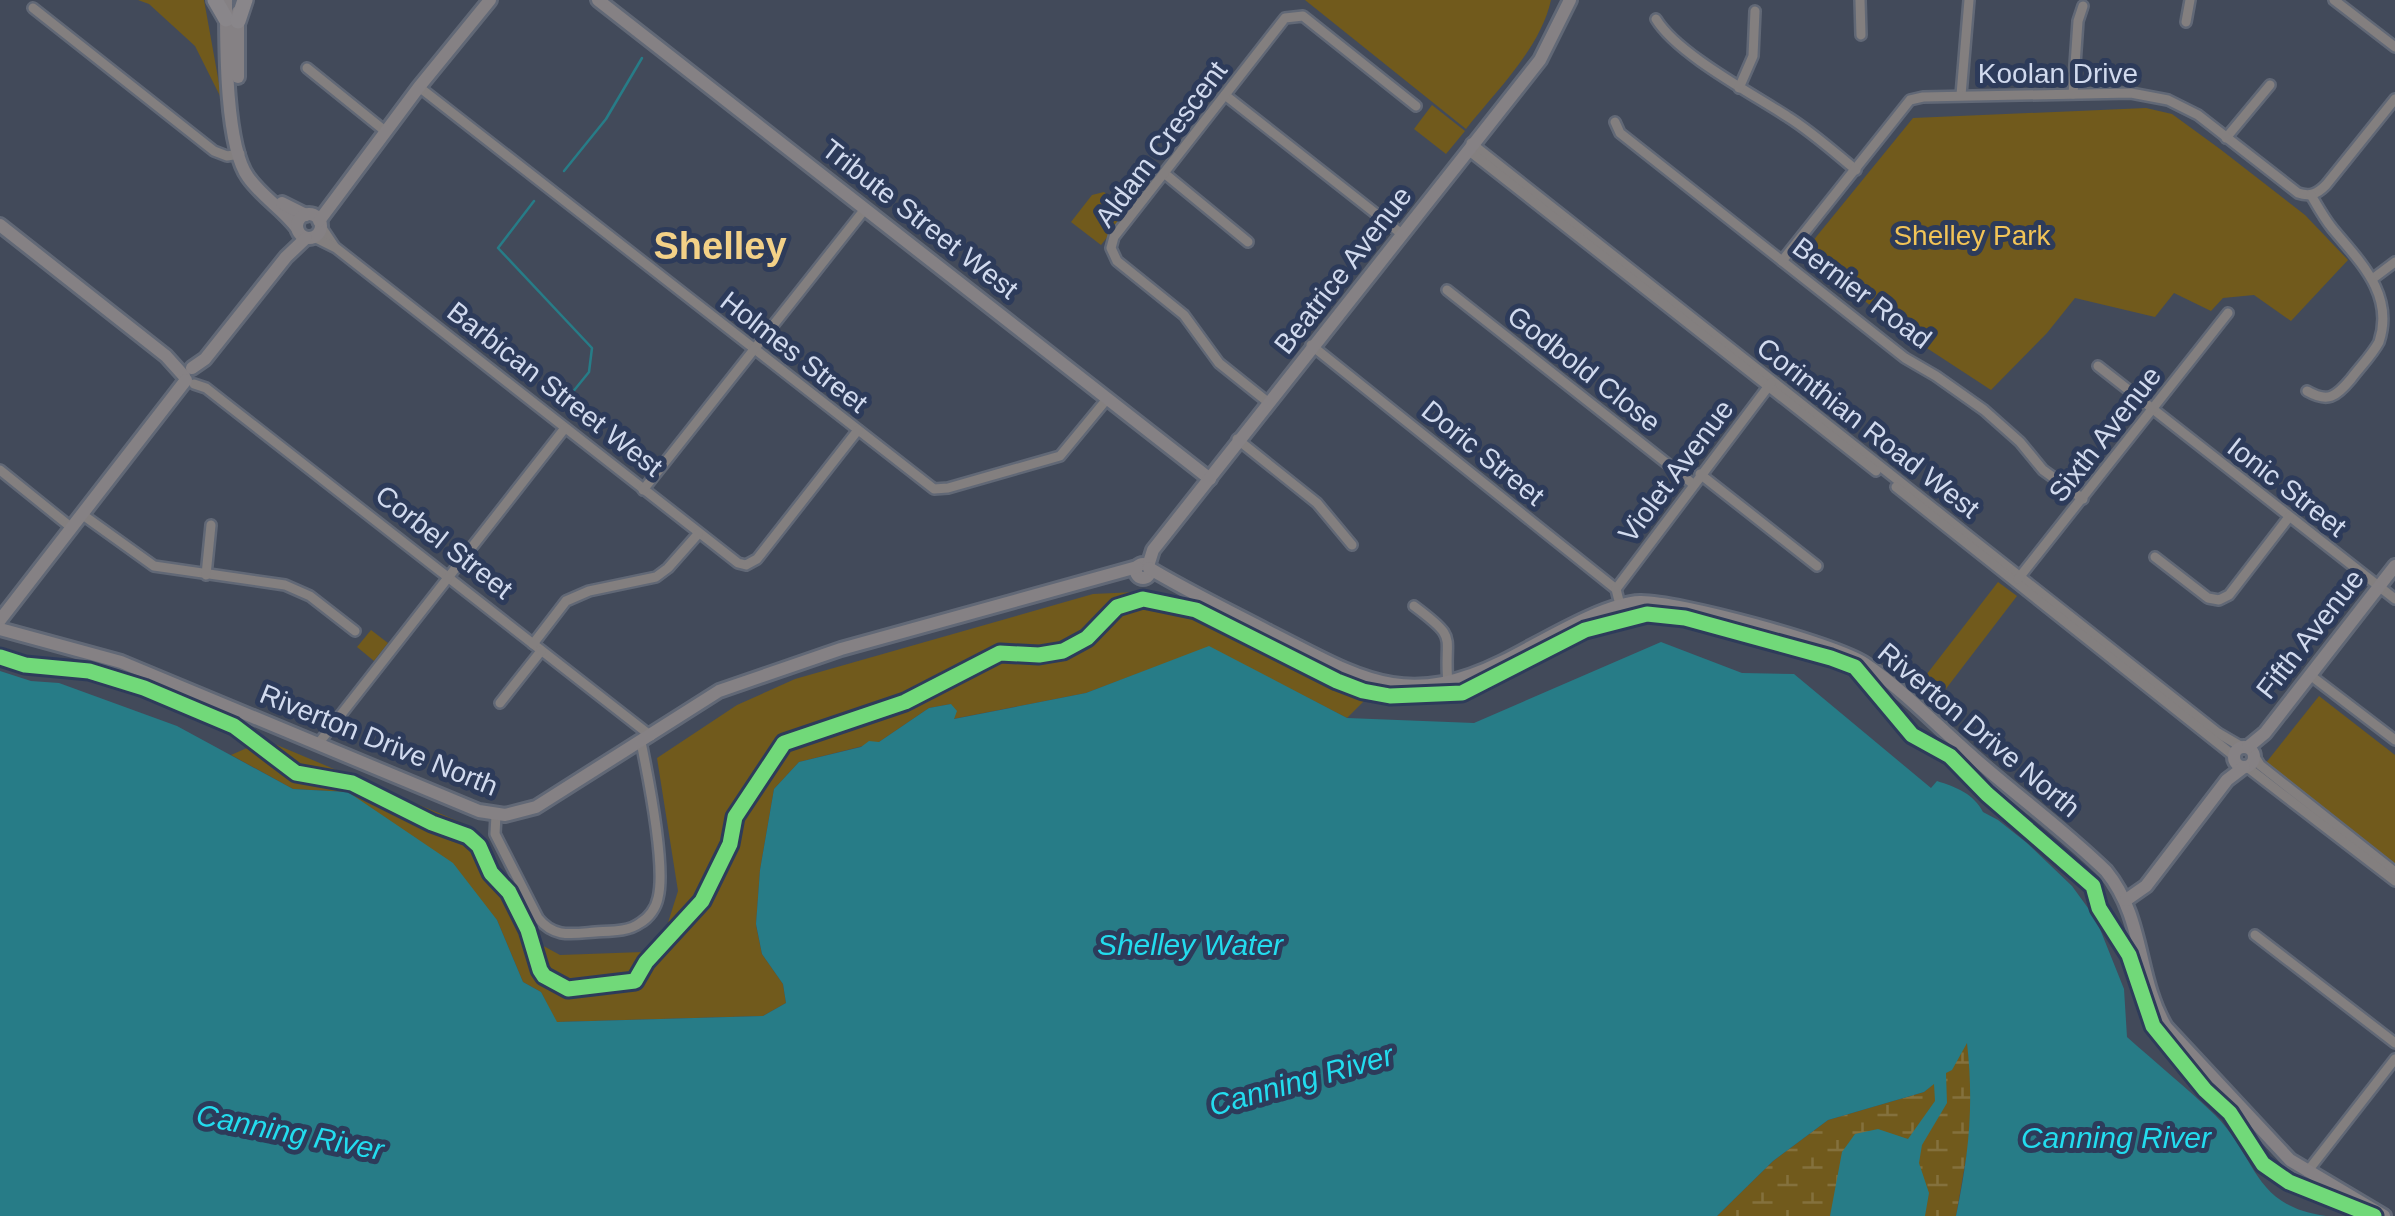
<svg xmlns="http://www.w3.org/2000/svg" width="2395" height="1216" font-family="Arial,sans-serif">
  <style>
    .green { fill: #715a1c }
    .wetland { fill: url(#wetland-marsh) }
    .water { fill: #277c87 }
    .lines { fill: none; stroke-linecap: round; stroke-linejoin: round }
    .stream { stroke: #277c87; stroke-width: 2.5 }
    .street-casing { stroke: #616876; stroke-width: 14 }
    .secondary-casing { stroke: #616876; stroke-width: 18 }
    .highway-casing { stroke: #616876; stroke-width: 20 }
    .street { stroke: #837f7f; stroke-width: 9 }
    .secondary { stroke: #858184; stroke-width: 12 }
    .highway { stroke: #89868a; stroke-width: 15 }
    .cycleway-casing { stroke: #2d3b5a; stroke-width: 21 }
    .cycleway { stroke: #71d979; stroke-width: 15 }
    .labels { text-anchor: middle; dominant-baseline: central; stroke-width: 10; stroke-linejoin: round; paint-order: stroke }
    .street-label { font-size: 28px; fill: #d1daee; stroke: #2d3b5a }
    .park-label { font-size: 28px; fill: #f2c457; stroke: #2d3b5a }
    .water-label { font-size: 30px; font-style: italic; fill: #23dcee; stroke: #2d3b5a }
    .district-label { font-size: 38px; font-weight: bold; fill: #f3d187; stroke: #2d3b5a }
  </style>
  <defs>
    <pattern id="wetland-marsh" width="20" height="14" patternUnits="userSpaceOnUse" patternTransform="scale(2.5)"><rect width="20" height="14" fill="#715a1c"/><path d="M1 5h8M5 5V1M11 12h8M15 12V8" fill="none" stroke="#84713d"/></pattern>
  </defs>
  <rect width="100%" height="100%" fill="#424a5a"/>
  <g class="green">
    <path d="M138 0H204L222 100 195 46 149 4Z"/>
    <path d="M1305 0H1551C1540 49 1496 91 1466 129Z"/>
    <path d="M1432 105 1465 131 1446 154 1414 129Z"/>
    <path d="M2146 108 2172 114 2220 149 2305 215 2348 260 2291 321 2254 295 2223 298 2211 311 2174 293 2155 317 2075 298 2047 333 1991 390 1916 341 1803 253 1913 118Z"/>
    <path d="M1104 192 1128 211 1101 245 1071 222 1092 195Z"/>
    <path d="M1998 582 2017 596 1932 707 1913 692Z"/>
    <path d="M1136 592 1176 601 1365 700 1347 718 1209 647 1086 693 953 719 955 713 951 704 929 708 879 742 799 762 774 789 760 870 756 925 762 954 783 984 786 1003 763 1016 556 1022 541 992 523 982 497 920 348 792 293 789 231 755 265 740 472 827 538 943 560 955 643 952 666 929 678 891 657 758 737 705 795 679 1093 594Z"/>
    <path d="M371 630 388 643 374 661 357 647Z"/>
    <path d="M2319 696 2395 755V866L2265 764Z"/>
  </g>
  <path class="wetland" d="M1967 1041 1973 1091 1971 1130 1956 1216H1717L1773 1161 1828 1120 1924 1092 1946 1073Z"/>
  <path class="water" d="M1661 642 1742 673 1794 674 1931 788 1937 781C1956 787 1974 794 1983 812L1998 820 2027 843 2072 886 2096 919 2124 989 2127 1037C2156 1063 2187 1088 2215 1115 2258 1158 2252 1206 2326 1216H1956C1969 1154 1974 1105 1967 1043L1952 1070 1946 1073 1947 1103 1922 1145 1919 1163 1929 1193 1925 1216H1830L1842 1152 1855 1134 1878 1129 1908 1139 1935 1101 1934 1084 1924 1092 1828 1120 1773 1161 1717 1216H0V671L31 681 59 683 177 726 293 789 348 792 453 863 497 920 523 982 541 992 557 1022 763 1016 786 1003 783 984 762 954 756 924 760 870 774 789 799 762 861 747 869 741 879 742 929 708 951 704 957 711 954 719 1086 693 1209 646 1347 718 1474 723Z"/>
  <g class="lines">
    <g class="stream">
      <path d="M564 171 606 119 642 58"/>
      <path d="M534 201 498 248 592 348 589 372 563 404"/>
    </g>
    <defs>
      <g id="street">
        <path d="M1860 0 1861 35"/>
        <path d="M2334 0 2395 47"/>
        <path d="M33 8 214 151 227 156 240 154"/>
        <path d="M1656 19C1677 54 1753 94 1788 117 1812 132 1834 152 1856 170"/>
        <path d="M2186 22 2190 0"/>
        <path d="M307 68 385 131"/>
        <path d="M419 87 934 489 948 488 1060 456 1107 399"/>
        <path d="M1739 88 1753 56 1755 11"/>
        <path d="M2073 94 2078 21 2083 6"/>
        <path d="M1225 95 1403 235"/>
        <path d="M1961 95 1969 0"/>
        <path d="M1615 122 1620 133 1905 358 1936 376 1984 410 2020 442 2043 470 2083 499"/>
        <path d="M2226 138 2270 85"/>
        <path d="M1471 143 2218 733 2242 747"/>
        <path d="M1468 150 1876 471"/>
        <path d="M1164 173 1248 242"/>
        <path d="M320 225 334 246"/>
        <path d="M314 237 336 248 738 563 746 565 757 559 858 430"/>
        <path d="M1782 261 1910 100 1923 97 2131 93 2168 100 2198 115 2298 193C2310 197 2317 194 2326 185L2395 99"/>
        <path d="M2375 277 2395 262"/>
        <path d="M1447 290 1693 484"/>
        <path d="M1311 345 1616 589 1620 605"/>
        <path d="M2098 366 2395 599"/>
        <path d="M194 384 206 388 651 736"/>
        <path d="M2307 391C2328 403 2336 397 2351 379 2360 367 2372 355 2379 342 2395 294 2359 261 2332 228 2324 218 2318 207 2311 195"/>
        <path d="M1269 403 1219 363 1184 315 1117 261 1111 248 1114 237 1285 18 1303 16 1416 106"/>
        <path d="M1237 439 1317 503 1352 545"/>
        <path d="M0 470 72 528"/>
        <path d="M1700 474 1817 566"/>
        <path d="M1896 487 2234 756"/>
        <path d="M643 490 865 209"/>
        <path d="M83 515 154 566 285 585 310 596 355 631"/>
        <path d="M2155 557 2208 598 2219 600 2229 595 2289 517"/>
        <path d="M206 575 211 525"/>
        <path d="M2018 579 2228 313"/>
        <path d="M1616 589 1771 383"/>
        <path d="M1414 606C1461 641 1443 634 1448 683"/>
        <path d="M533 644 566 601 589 591 656 577 668 568 698 534"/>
        <path d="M2310 675 2395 740"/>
        <path d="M500 703 541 651"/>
        <path d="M318 744 565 428"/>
        <path d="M2255 757 2260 765 2395 872"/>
        <path d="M2247 767 2395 881"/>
        <path d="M496 815 495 834 538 918C554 938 571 934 595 932 610 931 628 932 640 923 649 918 656 908 658 898 666 867 648 776 641 742"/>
        <path d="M2255 935 2395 1043"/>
        <path d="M2307 1172 2395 1059"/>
      </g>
      <g id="secondary">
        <path d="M226 0C226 42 225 145 248 177 262 197 283 209 297 228"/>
        <path d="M598 0 1210 479"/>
        <path d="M238 77V12"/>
        <path d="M282 203 306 215"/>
        <circle cx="309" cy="226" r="12"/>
        <path d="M319 221 419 87 490 0"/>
        <path d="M0 225 166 356 184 376"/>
        <path d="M192 368 205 359 286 257 306 238"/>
        <circle cx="1143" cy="571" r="7"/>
        <path d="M1148 566 1153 550 1540 60 1570 0"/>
        <path d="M1149 568C1187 591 1229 611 1269 632 1357 676 1403 711 1502 662 1537 645 1603 603 1640 602 1676 601 1836 644 1865 664 1905 691 1938 727 1974 758 2017 796 2064 830 2106 871 2145 919 2136 976 2166 1027L2290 1160 2384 1216"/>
        <path d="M0 620 186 380"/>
        <path d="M0 629 121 662 479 811 505 815 536 807 719 691 841 649 1137 567"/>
        <circle cx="2244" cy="757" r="10"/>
        <path d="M2248 747 2265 733 2395 566"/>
        <path d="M2126 900 2146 886 2227 780 2244 767"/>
      </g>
      <g id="highway">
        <path d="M215 0 226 19"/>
        <path d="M238 21 245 0"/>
      </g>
    </defs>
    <use href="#street" class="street-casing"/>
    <use href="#secondary" class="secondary-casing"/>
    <use href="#highway" class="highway-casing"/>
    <use href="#street" class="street"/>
    <use href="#secondary" class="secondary"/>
    <use href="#highway" class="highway"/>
    <defs>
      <path id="cycleway" d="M0 657 25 665 89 671 144 688 234 726 296 773 352 783 432 823 468 836 479 846 491 873 509 892 528 930 540 970 544 976 568 989 635 981 646 962 702 901 730 844 735 817 784 743 905 702 1000 653 1039 655 1063 651 1087 638 1117 607 1143 599 1196 610 1337 681 1363 691 1390 696 1462 693 1585 630 1647 614 1685 618 1831 658 1855 667 1912 735 1950 756 1987 794 2093 886 2099 908 2129 955 2153 1026 2205 1090 2230 1113 2263 1164 2289 1182 2374 1216"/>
    </defs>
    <use href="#cycleway" class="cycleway-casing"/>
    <use href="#cycleway" class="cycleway"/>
  </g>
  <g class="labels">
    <g class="street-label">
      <text x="2058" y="73">Koolan Drive</text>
      <text transform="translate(1161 144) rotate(-53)">Aldam Crescent</text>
      <text transform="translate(920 219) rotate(38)">Tribute Street West</text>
      <text transform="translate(1343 270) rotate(-52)">Beatrice Avenue</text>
      <text transform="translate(1862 293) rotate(37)">Bernier Road</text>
      <text transform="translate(794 352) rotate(38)">Holmes Street</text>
      <text transform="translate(1584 369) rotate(38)">Godbold Close</text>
      <text transform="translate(555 389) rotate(38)">Barbican Street West</text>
      <text transform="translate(1868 428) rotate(38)">Corinthian Road West</text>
      <text transform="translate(2105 434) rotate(-52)">Sixth Avenue</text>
      <text transform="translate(1483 453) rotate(39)">Doric Street</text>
      <text transform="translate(1676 471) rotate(-53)">Violet Avenue</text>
      <text transform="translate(2287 487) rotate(38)">Ionic Street</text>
      <text transform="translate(444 542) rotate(38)">Corbel Street</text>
      <text transform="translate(2310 634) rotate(-52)">Fifth Avenue</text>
      <text transform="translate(1979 730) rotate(40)">Riverton Drive North</text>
      <text transform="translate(379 740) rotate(22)">Riverton Drive North</text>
    </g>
    <g class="park-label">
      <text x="1972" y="235">Shelley Park</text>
    </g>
    <g class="water-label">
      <text x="1190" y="944">Shelley Water</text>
      <text transform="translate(1301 1080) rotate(-16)">Canning River</text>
      <text transform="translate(290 1132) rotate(11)">Canning River</text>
      <text x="2116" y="1137">Canning River</text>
    </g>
    <g class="district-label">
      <text x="720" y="246">Shelley</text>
    </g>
  </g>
</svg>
